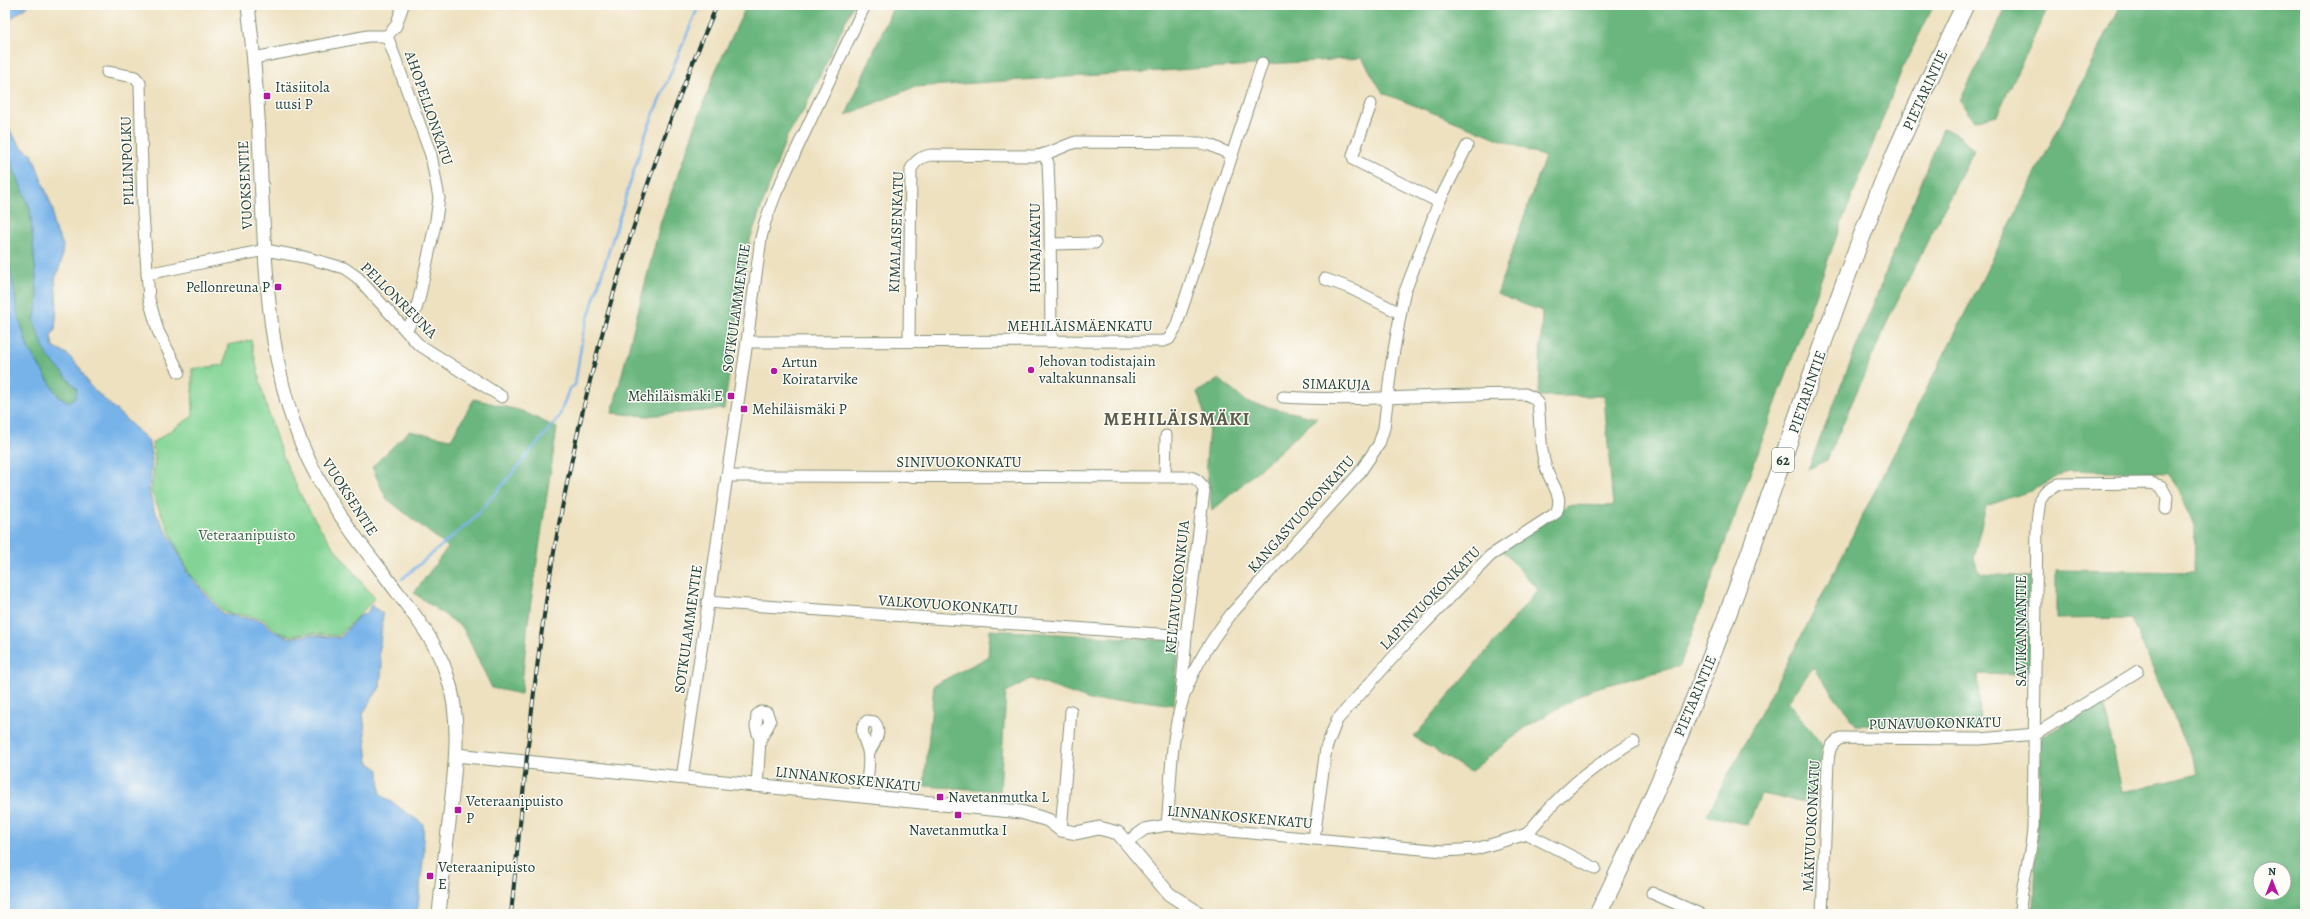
<svg xmlns="http://www.w3.org/2000/svg" width="2310" height="919" font-family="Alegreya,serif">
  <style>
    .green { fill: #83d494; stroke: #518864 }
    .forest { fill: #6ab67e; stroke: #447a59; fill-rule: evenodd }
    .water { fill: #77b3e9; stroke: #4b788e }
    .lines { fill: none; stroke-linecap: round; stroke-linejoin: round }
    .stream { stroke: #77b3e9; stroke-width: 2.5 }
    .minor-casing { stroke: #868f7a; stroke-width: 13 }
    .tertiary-casing { stroke: #868f7a; stroke-width: 15 }
    .primary-casing { stroke: #868f7a; stroke-width: 19 }
    .minor { stroke: #fff; stroke-width: 11 }
    .tertiary { stroke: #fff; stroke-width: 13 }
    .primary { stroke: #fff; stroke-width: 17 }
    .rail-casing { stroke: #1f3d34; stroke-width: 4 }
    .rail { stroke: #fdfcf7; stroke-width: 2.5; stroke-dasharray: 8; stroke-linecap: butt }
    .poi-dot { fill: #b5179e; stroke: #fdfcf7; stroke-width: 1.5 }
    .labels { text-anchor: middle; dominant-baseline: central; stroke-width: 3; stroke-linejoin: round; paint-order: stroke }
    .shield { fill: #fdfcf7; stroke: #62766e; stroke-width: 1 }
    .shield-label { font-size: 14px; font-weight: bold; fill: #1f3d34 }
    .poi-label { font-size: 15px; fill: #1f3d34; stroke: #fdfcf7; text-anchor: start }
    .street-label { font-size: 15px; fill: #1f3d34; stroke: #fdfcf7 }
    .park-label { font-size: 15px; fill: #38634c; stroke: #fdfcf7 }
    .district-label { font-size: 19px; font-weight: bold; letter-spacing: 1px; fill: #5d5d4c; stroke: #fdfcf7 }
  </style>
  <rect width="100%" height="100%" fill="#fdfcf7"/>
  <filter id="ink" filterUnits="userSpaceOnUse"><feTurbulence type="fractalNoise" baseFrequency=".025" numOctaves="2"/><feDisplacementMap in="SourceGraphic" scale="8" xChannelSelector="R" yChannelSelector="G"/><feConvolveMatrix kernelMatrix="1 2 1 2 8 2 1 2 1" color-interpolation-filters="sRGB"/></filter>
  <filter id="wash" filterUnits="userSpaceOnUse"><feTurbulence type="fractalNoise" baseFrequency=".012" numOctaves="4" result="noise"/><feDisplacementMap in="SourceGraphic" scale="16" xChannelSelector="R" yChannelSelector="G"/><feGaussianBlur stdDeviation="0.9" result="paint"/><feColorMatrix in="noise" values="0 0 0 0 0 0 0 0 0 0 0 0 0 0 0 0 0 1.4 0 .05"/><feComposite in="paint" operator="in"/></filter>
  <g filter="url(#wash)">
    <rect width="100%" height="100%" fill="#eee1c0"/>
    <path class="green" d="M251 340C261 388 272 436 294 481 314 525 344 562 375 598L339 636 310 633 292 636 278 632 263 619 224 612 189 573 151 492 155 459 152 443 193 416 192 369 224 365 228 345Z"/>
    <g class="forest">
      <path d="M747 5H853L804 110 787 136 750 239 724 409 647 416 612 413 661 221 715 72Z"/>
      <path d="M894 5H1934L1903 67 1840 227 1680 666 1591 689 1526 727 1470 772 1414 737 1538 590 1503 551 1568 505 1613 506 1604 396H1539L1542 311 1497 294 1545 157 1383 93 1362 58 914 87 846 115Z"/>
      <path d="M2007 5H2049L1997 115 1974 121 1960 101Z"/>
      <path d="M2121 5H2305V914H2025L2034 906 2041 737 2104 703 2122 792 2199 774 2131 618 2056 619V570L2194 572 2195 526 2169 473 2068 470 2033 490 1986 506 1973 559 1981 574 2031 577V675L1978 674 1980 728 1856 725 1813 667 1788 702 1822 745 1816 804 1761 794 1748 825 1707 815 1804 631ZM2260 869H2284V893H2260Z"/>
      <path d="M1943 128 1961 137 1974 150 1890 315 1827 460 1808 469Z"/>
      <path d="M5 148 30 208 38 300 34 321 66 377 77 389 75 398 68 402 58 396 28 348 18 315 5 238Z"/>
      <path d="M1219 379 1246 402 1317 418 1212 511 1206 463 1209 428 1197 392Z"/>
      <path d="M474 399 522 411 557 428 528 622 521 694 492 688 463 628 414 593 448 547 386 498 372 467 409 431 451 439Z"/>
      <path d="M990 630 1179 641 1174 705 1138 700 1093 701 1030 679 1006 692 1000 791 924 786 934 685 988 657Z"/>
    </g>
    <g class="water">
      <path d="M5 5H29L5 23Z"/>
      <path d="M5 87 7 90 8 128 21 147 32 154 53 210V225L63 245 61 263 55 279 57 307 55 330 51 336 53 347 67 354 80 368 89 385 148 440 152 459 149 492 154 510 174 544 188 574 223 614 262 621 277 633 291 638 310 635 340 638 358 617 368 612 371 605 383 614 379 654 382 664 380 687 363 713 368 762 379 770 380 794 423 824 424 852 417 914H5V238L18 315 28 348 58 396 68 402 75 398 77 389 46 354 34 321 38 300 30 208 5 148Z"/>
    </g>
    <g class="lines">
      <path class="stream" d="M402 579 472 520 501 487 559 417 569 389 575 385 583 334 645 135 699 5"/>
    </g>
  </g>
  <g filter="url(#ink)">
    <g class="lines">
      <defs>
        <g id="minor">
          <path d="M387 36 431 155 439 198 436 220 419 299 413 319 406 331"/>
          <path d="M387 36 396 26 403 5"/>
          <path d="M254 58 368 36H387"/>
          <path d="M107 72 135 77 140 83 143 213 149 299 158 331 179 372"/>
          <path d="M1371 104 1353 155 1354 160 1439 202"/>
          <path d="M1044 155 1048 163 1050 213 1051 341"/>
          <path d="M1051 244 1095 243"/>
          <path d="M147 274 265 250 304 257 344 268 357 277 418 344 502 397"/>
          <path d="M1325 279 1350 288 1400 313"/>
          <path d="M909 340 911 169C916 160 921 157 931 155L1035 156C1049 155 1062 146 1076 142L1200 143 1210 145 1232 155"/>
          <path d="M747 342 1164 341 1169 339 1176 327 1262 63"/>
          <path d="M1283 397C1364 402 1444 394 1525 394L1534 398 1538 404C1541 426 1539 452 1548 473 1553 487 1564 497 1556 513L1490 556 1405 644 1337 720 1326 748 1314 839"/>
          <path d="M727 476 1190 477C1198 479 1202 483 1204 491L1186 636 1181 697"/>
          <path d="M1165 476 1166 436"/>
          <path d="M707 602 1186 636"/>
          <path d="M682 778 747 342 761 238 765 222 776 193 865 5"/>
          <path d="M757 786 760 740 756 727 757 715 761 712 767 713 770 722 760 740"/>
          <path d="M865 796C866 783 871 764 868 751 866 741 857 730 867 721L874 722C883 731 874 743 869 752"/>
          <path d="M1167 825C1171 787 1170 746 1180 709 1189 673 1210 641 1232 613L1358 475 1379 444 1384 428 1391 367 1404 294 1439 202 1467 146"/>
          <path d="M1061 830 1071 711"/>
          <path d="M1527 834C1561 792 1587 770 1634 742"/>
          <path d="M1127 842 1145 829 1167 825 1443 851 1476 849 1527 834 1595 868"/>
          <path d="M1652 893 1700 914"/>
          <path d="M1822 914 1828 762C1829 750 1830 744 1841 738L1980 739 2036 734 2138 671"/>
          <path d="M2020 914C2020 885 2031 859 2033 829L2037 522 2040 499 2045 492 2059 484 2150 483 2161 486 2167 497 2166 509"/>
        </g>
        <g id="tertiary">
          <path d="M248 5C255 63 259 120 261 178 265 259 267 343 293 421 312 479 346 526 383 573 406 605 435 637 447 675 463 722 454 775 449 823 445 853 442 884 439 914"/>
          <path d="M456 755 1021 812 1048 820 1061 830 1076 833 1099 828 1118 833 1169 894 1200 914"/>
        </g>
        <path id="primary" d="M1598 914C1644 822 1685 725 1722 629 1779 479 1825 324 1886 175 1910 117 1938 61 1965 5"/>
      </defs>
      <use href="#minor" class="minor-casing"/>
      <use href="#tertiary" class="tertiary-casing"/>
      <use href="#primary" class="primary-casing"/>
      <use href="#minor" class="minor"/>
      <use href="#tertiary" class="tertiary"/>
      <use href="#primary" class="primary"/>
      <defs>
        <path id="rail" d="M511 914C525 777 536 639 563 503 596 333 648 164 717 5"/>
      </defs>
      <use href="#rail" class="rail-casing"/>
      <use href="#rail" class="rail"/>
    </g>
  </g>
  <g class="poi-dot">
    <rect x="263" y="92" width="8" height="8" rx="2"/>
    <rect x="274" y="283" width="8" height="8" rx="2"/>
    <circle cx="1031" cy="370" r="4"/>
    <circle cx="774" cy="371" r="4"/>
    <rect x="727" y="392" width="8" height="8" rx="2"/>
    <rect x="740" y="405" width="8" height="8" rx="2"/>
    <rect x="936" y="793" width="8" height="8" rx="2"/>
    <rect x="454" y="806" width="8" height="8" rx="2"/>
    <rect x="954" y="811" width="8" height="8" rx="2"/>
    <rect x="426" y="872" width="8" height="8" rx="2"/>
  </g>
  <g class="labels">
    <rect class="shield" x="1772" y="448" width="22" height="24" rx="3"/>
    <g class="shield-label">
      <text x="1783" y="460">62</text>
    </g>
    <g class="poi-label">
      <text x="275" y="87">Itäsiitola<tspan x="275" dy="17">uusi P</tspan></text>
      <text x="270" y="287" text-anchor="end">Pellonreuna P</text>
      <text x="1039" y="361">Jehovan todistajain<tspan x="1039" dy="17">valtakunnansali</tspan></text>
      <text x="782" y="362">Artun<tspan x="782" dy="17">Koiratarvike</tspan></text>
      <text x="723" y="396" text-anchor="end">Mehiläismäki E</text>
      <text x="752" y="409">Mehiläismäki P</text>
      <text x="948" y="797">Navetanmutka L</text>
      <text x="466" y="801">Veteraanipuisto<tspan x="466" dy="17">P</tspan></text>
      <text x="958" y="830" text-anchor="middle">Navetanmutka I</text>
      <text x="438" y="867">Veteraanipuisto<tspan x="438" dy="17">E</tspan></text>
    </g>
    <g class="street-label">
      <text transform="translate(1925 90) rotate(-65)">PIETARINTIE</text>
      <text transform="translate(429 108) rotate(71)">AHOPELLONKATU</text>
      <text transform="translate(127 161) rotate(-92)">PILLINPOLKU</text>
      <text transform="translate(245 185) rotate(-93)">VUOKSENTIE</text>
      <text transform="translate(896 232) rotate(-88)">KIMALAISENKATU</text>
      <text transform="translate(1035 248) rotate(-90)">HUNAJAKATU</text>
      <text transform="translate(399 300) rotate(45)">PELLONREUNA</text>
      <text transform="translate(736 308) rotate(-82)">SOTKULAMMENTIE</text>
      <text x="1080" y="326">MEHILÄISMÄENKATU</text>
      <text transform="translate(1336 384) rotate(1)">SIMAKUJA</text>
      <text transform="translate(1807 392) rotate(-71)">PIETARINTIE</text>
      <text x="959" y="462">SINIVUOKONKATU</text>
      <text transform="translate(350 497) rotate(57)">VUOKSENTIE</text>
      <text transform="translate(1301 514) rotate(-48)">KANGASVUOKONKATU</text>
      <text transform="translate(1177 587) rotate(-84)">KELTAVUOKONKUJA</text>
      <text transform="translate(1430 598) rotate(-46)">LAPINVUOKONKATU</text>
      <text transform="translate(948 605) rotate(4)">VALKOVUOKONKATU</text>
      <text transform="translate(688 629) rotate(-82)">SOTKULAMMENTIE</text>
      <text transform="translate(2021 631) rotate(-90)">SAVIKANNANTIE</text>
      <text transform="translate(1695 696) rotate(-67)">PIETARINTIE</text>
      <text transform="translate(1935 723) rotate(-1)">PUNAVUOKONKATU</text>
      <text transform="translate(848 779) rotate(6)">LINNANKOSKENKATU</text>
      <text transform="translate(1240 817) rotate(5)">LINNANKOSKENKATU</text>
      <text transform="translate(1811 826) rotate(-87)">MÄKIVUOKONKATU</text>
    </g>
    <g class="park-label">
      <text x="247" y="535">Veteraanipuisto</text>
    </g>
    <g class="district-label">
      <text x="1177" y="419">MEHILÄISMÄKI</text>
    </g>
  </g>
  <rect width="2310" height="919" fill="none" stroke="#fdfcf7" stroke-width="20"/>
  <g transform="translate(2272 881)"><circle r="19" fill="#fdfcf7" stroke="#a4b0a9"/>
  <path d="M0-3L7 15L0 10L-7 15Z" fill="#b5179e"/>
  <text y="-6" font-size="11" font-weight="bold" text-anchor="middle" fill="#1f3d34">N</text>
  </g>
</svg>
